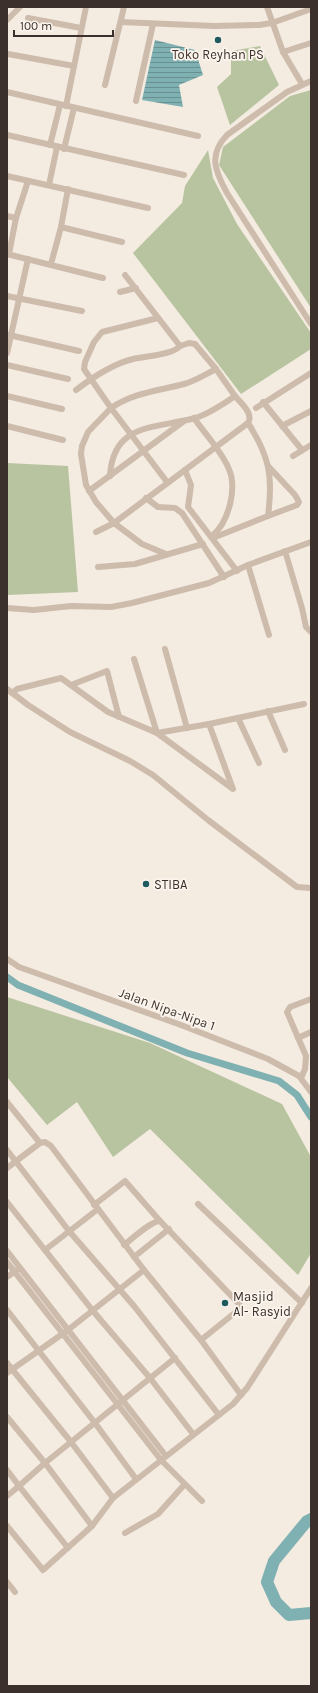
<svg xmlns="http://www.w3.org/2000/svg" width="318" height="1693" font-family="Karla,sans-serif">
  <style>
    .green { fill: #b8c4a0 }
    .water { fill: url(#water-rules) }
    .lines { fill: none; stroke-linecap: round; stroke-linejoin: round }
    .canal { stroke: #7fb0b2; stroke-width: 7 }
    .river { stroke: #7fb0b2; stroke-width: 12 }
    .minor { stroke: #cdbbac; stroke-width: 6 }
    .poi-dot { fill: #1f5a5e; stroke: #fbf5ee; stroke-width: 1.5 }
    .labels { text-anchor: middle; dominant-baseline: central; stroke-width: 3.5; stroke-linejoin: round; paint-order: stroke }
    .poi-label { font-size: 13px; fill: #3b302b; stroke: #fbf5ee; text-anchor: start }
    .street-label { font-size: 13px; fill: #3b302b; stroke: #fbf5ee }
  </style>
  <defs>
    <pattern id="water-rules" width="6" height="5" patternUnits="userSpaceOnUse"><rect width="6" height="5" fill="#7fb0b2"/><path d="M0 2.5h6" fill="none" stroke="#699091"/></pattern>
  </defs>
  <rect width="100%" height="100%" fill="#f4ebe1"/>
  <g class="green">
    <path d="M260 46 279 85 230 125 217 87 231 74V51Z"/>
    <path d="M311 90V308L219 165 223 147 290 96Z"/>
    <path d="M208 150 213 178 237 224 311 333V349L241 394 133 253 182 203 185 186Z"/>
    <path d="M7 463 68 466 78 592 7 595Z"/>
    <path d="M7 997 150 1043 282 1104 311 1157V1253L298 1275 150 1129 113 1157 77 1102 47 1125 7 1077Z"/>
  </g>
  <path class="water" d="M155 40 195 50 203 75 179 85 183 107 142 100Z"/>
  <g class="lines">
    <path class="canal" d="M7 977 18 985 187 1053 279 1081 297 1095 311 1117"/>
    <path class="river" d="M311 1519 307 1521 274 1561 267 1582 276 1602 289 1615 311 1613"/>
    <g class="minor">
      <path d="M267 7 283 52 302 84"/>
      <path d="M28 18 81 28"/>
      <path d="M7 20 20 7"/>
      <path d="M121 22 214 26 259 25 272 23 311 9"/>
      <path d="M283 52 311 43"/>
      <path d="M8 54 74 66"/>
      <path d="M311 81 287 92 227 135C208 155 215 171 227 193L311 324"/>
      <path d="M105 85 124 7"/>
      <path d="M7 92 198 136"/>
      <path d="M136 101 153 24"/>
      <path d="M66 106 86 7"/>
      <path d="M7 135 184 175"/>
      <path d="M50 145 60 105"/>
      <path d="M64 149 74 108"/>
      <path d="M7 176 148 208"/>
      <path d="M49 185 57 147"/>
      <path d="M7 216 16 218"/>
      <path d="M61 227 122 242"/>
      <path d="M7 254 103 278"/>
      <path d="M9 254 16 218 28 181"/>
      <path d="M51 264 61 227 68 189"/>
      <path d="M120 292 136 288"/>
      <path d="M7 296 82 311"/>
      <path d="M158 318 102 332 94 342 85 362 84 369 111 408 88 432 82 446 81 454 86 485 96 502 114 523 142 544 166 554"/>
      <path d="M9 335 79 351"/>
      <path d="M7 353 28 259"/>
      <path d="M7 365 68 379"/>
      <path d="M76 390C93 377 112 364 133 359 145 356 173 355 180 346L125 275"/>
      <path d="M7 396 62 409"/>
      <path d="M263 402 302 450"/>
      <path d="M256 408 311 373"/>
      <path d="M194 418C205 434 220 449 228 467 238 487 229 522 212 536"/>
      <path d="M7 426 63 440"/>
      <path d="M282 426 311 411"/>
      <path d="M293 456 311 445"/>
      <path d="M185 470 191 485 188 507 237 571"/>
      <path d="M110 476C113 422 156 429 195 418 209 414 223 404 235 396L216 369"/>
      <path d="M167 482 111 408C135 392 158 391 184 384 195 381 206 374 216 369L195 344 189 343 180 346"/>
      <path d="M89 491 184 421"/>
      <path d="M146 498 158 507 175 508 182 513 224 577"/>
      <path d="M268 516 297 505 299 502 295 495 269 467"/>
      <path d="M96 532 114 523 248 423C254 414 241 403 235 396"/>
      <path d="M213 538 268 516C273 477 270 457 248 423"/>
      <path d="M285 551 302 608 306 627 311 632"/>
      <path d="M248 565 269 635"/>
      <path d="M98 567 135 564 203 544"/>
      <path d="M7 608 34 610 71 606 111 607 132 603 209 583 248 565 311 542"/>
      <path d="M165 649 187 728"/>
      <path d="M71 685 107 671 119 717"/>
      <path d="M7 689 28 705 70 732 130 761 153 775 208 820 297 887 311 888"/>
      <path d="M12 693 17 689 61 678 108 712 157 733 134 659"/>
      <path d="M268 711 285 750"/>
      <path d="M238 718 259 763"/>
      <path d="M209 724 233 789 157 733Z"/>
      <path d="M209 724 304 704"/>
      <path d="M7 959 19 967 181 1025 268 1059 299 1076 311 1092"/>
      <path d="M298 1038 311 1032"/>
      <path d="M301 1078 305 1069 306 1056 287 1012 290 1007 311 999"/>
      <path d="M7 1102 40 1143"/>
      <path d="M7 1150 69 1231 134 1306 219 1415"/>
      <path d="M7 1168 40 1143 45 1142 51 1146 144 1270 201 1340 241 1395"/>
      <path d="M7 1202 93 1311 150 1378 193 1434"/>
      <path d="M198 1204 302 1303"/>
      <path d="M94 1205 125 1181 160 1221"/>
      <path d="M124 1245C132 1239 151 1221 160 1221L240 1305 237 1311 201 1340"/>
      <path d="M45 1250 98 1209"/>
      <path d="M7 1251 166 1456"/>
      <path d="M134 1257 169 1229"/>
      <path d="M7 1262 161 1460 202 1501"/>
      <path d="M7 1277 17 1270"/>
      <path d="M7 1310 95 1423 136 1479"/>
      <path d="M175 1358 45 1463 92 1526 113 1498 233 1404 247 1388 311 1288"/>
      <path d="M7 1363 71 1442 113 1498"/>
      <path d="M7 1373 68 1330 144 1270"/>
      <path d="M7 1417 45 1463 19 1486 7 1470"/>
      <path d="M7 1496 19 1486 68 1548"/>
      <path d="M7 1526 43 1570 92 1526"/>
      <path d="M125 1533 158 1514 184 1485"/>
      <path d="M7 1582 15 1592"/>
    </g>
  </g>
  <g class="poi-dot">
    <circle cx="218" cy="40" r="4"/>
    <circle cx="146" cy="884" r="4"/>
    <circle cx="225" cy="1303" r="4"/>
  </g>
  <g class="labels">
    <g class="poi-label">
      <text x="218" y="54" text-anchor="middle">Toko Reyhan PS</text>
      <text x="154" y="884">STIBA</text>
      <text x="233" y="1296">Masjid<tspan x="233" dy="15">Al- Rasyid</tspan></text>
    </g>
    <g class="street-label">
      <text transform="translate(167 1009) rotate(20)">Jalan Nipa-Nipa 1</text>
    </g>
  </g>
  <rect width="318" height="1693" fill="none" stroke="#3b302b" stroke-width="16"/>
  <path d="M14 30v6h99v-6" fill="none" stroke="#3b302b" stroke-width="2"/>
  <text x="20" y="30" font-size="12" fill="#3b302b" stroke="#fbf5ee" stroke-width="3" paint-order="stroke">100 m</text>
</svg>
